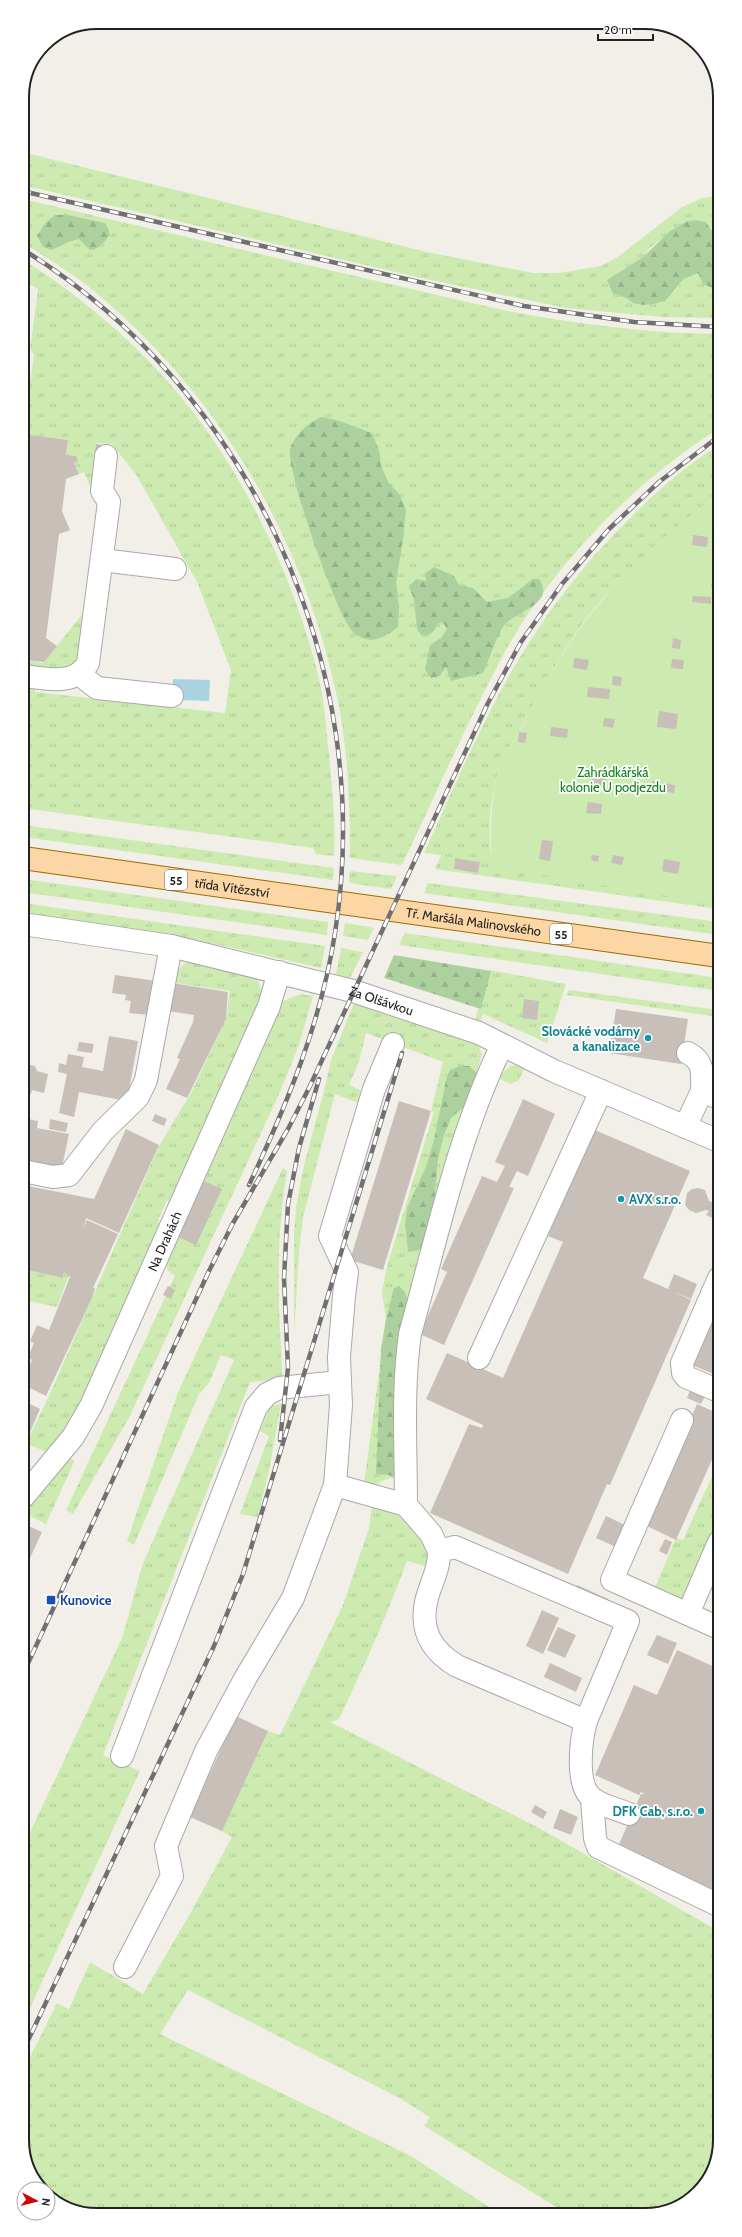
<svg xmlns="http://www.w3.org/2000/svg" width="742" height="2237" font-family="Cabin,sans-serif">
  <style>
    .grass { fill: url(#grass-tufts); fill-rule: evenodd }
    .forest { fill: url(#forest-firs) }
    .garden { fill: #cdebb0 }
    .water { fill: #aad3df }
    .building { fill: #c7bfb8 }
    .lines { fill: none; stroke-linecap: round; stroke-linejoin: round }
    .minor-casing { stroke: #a9a9a9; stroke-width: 24 }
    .major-casing { stroke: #a06b00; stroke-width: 24 }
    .minor { stroke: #fff; stroke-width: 22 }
    .major { stroke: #fcd6a4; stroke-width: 22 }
    .rail-casing { stroke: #707070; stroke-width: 4.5 }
    .rail { stroke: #fff; stroke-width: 3; stroke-dasharray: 9; stroke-linecap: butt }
    .culture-dot { fill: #0f9aa8; stroke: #fff; stroke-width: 1.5 }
    .transit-dot { fill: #1a4fb4; stroke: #fff; stroke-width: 1.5 }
    .labels { text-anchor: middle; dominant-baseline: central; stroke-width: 3.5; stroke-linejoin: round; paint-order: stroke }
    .shield { fill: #fff; stroke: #646464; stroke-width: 1 }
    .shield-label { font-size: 12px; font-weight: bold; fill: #222 }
    .park-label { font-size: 13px; fill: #0c8416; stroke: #fff }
    .street-label { font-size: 13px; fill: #222; stroke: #fff }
    .culture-label { font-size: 13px; font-weight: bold; fill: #0d838f; stroke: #fff; text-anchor: end }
    .transit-label { font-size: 13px; font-weight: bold; fill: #164399; stroke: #fff; text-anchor: start }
    .rim { fill: none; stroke: #222; stroke-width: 2 }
  </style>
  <defs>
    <pattern id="grass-tufts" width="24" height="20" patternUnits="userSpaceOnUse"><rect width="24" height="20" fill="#cdebb0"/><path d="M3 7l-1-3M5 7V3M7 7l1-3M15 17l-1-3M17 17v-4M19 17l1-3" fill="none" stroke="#b0c997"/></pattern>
    <pattern id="forest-firs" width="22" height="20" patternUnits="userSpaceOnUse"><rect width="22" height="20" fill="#add19e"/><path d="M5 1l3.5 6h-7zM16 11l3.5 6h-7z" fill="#95b388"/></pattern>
  </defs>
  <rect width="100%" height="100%" fill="#f2efe9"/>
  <g class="grass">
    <path d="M22 152 427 252 533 273H559L601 266 618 257 682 207 702 198 718 196V229L711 230 706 222H685L677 227 651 247 643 257 607 280 613 294 626 298 633 303 675 291 684 279 698 273 718 290V318L662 317 566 308 421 278 22 185Z"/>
    <path d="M22 199 498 309C571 323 643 333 718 334V429C630 485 547 571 499 663 464 729 434 798 402 865L350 858C350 808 348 745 337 697 304 543 227 408 109 304 83 280 52 261 22 242Z"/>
    <path d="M22 259C86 299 147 352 193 412 251 487 299 591 320 683 325 706 326 730 329 754 332 788 336 821 334 856L316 854 313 848 23 808V685L36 686 35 692 225 713 231 670 197 582 137 476 112 444 97 443 95 456 100 468 94 496 84 472 79 474 74 463 78 461 76 457 66 455 68 440 23 434 22 381 30 382 34 355 30 349 38 289 22 279Z"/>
    <path d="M718 446V495C678 524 639 559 605 596 571 633 541 690 518 734 512 744 503 756 500 766 492 792 487 827 491 853L718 892V909L435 869 441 855 424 853C459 777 492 696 540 626 566 587 596 552 629 519 656 492 686 465 718 446ZM455 858 480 862 478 872 454 869Z"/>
    <path d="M87 608C85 630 89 664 61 669 49 671 34 667 23 666V660L43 663Z"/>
    <path d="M23 825 334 868 333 880 23 837Z"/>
    <path d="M350 871 397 876 391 889 349 883Z"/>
    <path d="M23 879 328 922 327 935 23 892Z"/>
    <path d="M428 883 719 922V935L424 893Z"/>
    <path d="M23 903 325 946 321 968 215 944 23 913Z"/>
    <path d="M345 923 374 928 368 940 343 936Z"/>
    <path d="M405 933 719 978V991L399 945Z"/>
    <path d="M341 948 363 952 350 978 336 974Z"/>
    <path d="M188 960 257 978 262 993 261 1003 174 1204 167 1200 159 1218 158 1232 77 1415 46 1452 26 1443 48 1398 159 1146 192 1091 226 1019 230 991 176 983 178 970Z"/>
    <path d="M489 970 566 984 547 1043 483 1014 480 1023 475 1021Z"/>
    <path d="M569 990 719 1010V1017L566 995Z"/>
    <path d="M300 994 313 996 299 1045 280 1092 129 1418 73 1514 66 1510 175 1276 168 1271 165 1262 281 1002Z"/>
    <path d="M354 1003 477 1042 482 1054 432 1226 397 1477 384 1480 374 1486 364 1484 386 1320 382 1292 387 1266 434 1112 431 1111 443 1062 366 1033 359 1062 349 1085 360 1090 359 1103 335 1094 303 1217 299 1252 294 1335V1235L296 1207 304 1165 324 1091 331 1060Z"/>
    <path d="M514 1065 525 1067 519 1080 511 1084 497 1078 508 1068Z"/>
    <path d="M283 1168 287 1171C275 1243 278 1308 283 1380L250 1382 103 1755 140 1771 24 2021V1845L122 1638 143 1563 234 1360 221 1355 209 1383 199 1394 134 1545 127 1541 178 1392Z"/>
    <path d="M23 1269 63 1278 64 1272 69 1275 57 1307 24 1300Z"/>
    <path d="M281 1404 269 1471 258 1517 240 1514 269 1436 260 1431 270 1406Z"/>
    <path d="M70 1459H73L74 1462 46 1524 24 1513Z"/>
    <path d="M719 1461V1517L681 1605 653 1592 676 1538 683 1540Z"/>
    <path d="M372 1507 390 1511 407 1521 429 1551V1567L407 1561C387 1615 364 1667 339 1719L330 1722 541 1829 720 1932V2140L704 2186 664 2212 566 2213 424 2126 430 2117 401 2099 188 1990 160 2034 411 2156 498 2213 92 2215 48 2196V2189H43L25 2159 24 2069 57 2003 69 2009 90 1962 143 1994 191 1912 232 1837 221 1831 268 1731 280 1735 343 1605 369 1528Z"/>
  </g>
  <g class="forest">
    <path d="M55 215H68L105 223 109 230V236C104 242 99 250 90 250L79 239 68 242 52 250 43 247 37 236 46 222Z"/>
    <path d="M694 220 706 222 711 230 718 229V290L703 284 698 273 684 279 665 301 653 304 643 305 633 303 626 298 613 294 607 280 643 257 669 232 685 222Z"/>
    <path d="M321 417C339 419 354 427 372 433L379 450 381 465 388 482 400 495 406 510 403 539 396 582 399 608 398 627C384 638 370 646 354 633 338 620 286 470 290 450 294 435 308 423 321 417Z"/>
    <path d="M434 567 454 576 459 585 473 588 487 602 508 598 533 579H539C557 604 513 612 503 627 495 640 490 658 483 673L451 681 446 667 440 676 431 678 425 670 430 645 441 638 447 629 444 624 440 622C433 631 433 636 421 635L417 629 414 599 409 587 416 579 426 581V573Z"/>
    <path d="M394 955 491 971 481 1009 384 978Z"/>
    <path d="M460 1066H469L477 1073 468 1103 451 1118 444 1135 438 1159 432 1226 426 1249 408 1252 405 1224 407 1208 426 1167 434 1140 446 1080 450 1070Z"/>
    <path d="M399 1286 405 1292 410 1306 401 1479 388 1475 376 1474 381 1349 386 1319 394 1288Z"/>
  </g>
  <path class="garden" d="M718 495V904L503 869 492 860C489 837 492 786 500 765 505 753 514 742 520 731 543 685 570 637 604 598 634 562 680 522 718 495Z"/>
  <path class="water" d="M173 679 210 680 209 701 180 700 172 692Z"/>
  <g class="building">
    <path d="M23 434 68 440 66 455 76 456 78 461 74 463 79 474 66 479 62 511 70 530 59 534 46 638 57 646 44 662 23 660Z"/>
    <path d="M96 444 112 446 111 454 95 452Z"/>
    <path d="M693 535 708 537 707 547 692 545Z"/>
    <path d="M713 576 718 577V588L711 587Z"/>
    <path d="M693 596 711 597V604L692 602Z"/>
    <path d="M673 638 681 640 680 649 672 648Z"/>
    <path d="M574 658 589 660 587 670 573 668Z"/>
    <path d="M672 659 684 660 683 669 671 668Z"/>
    <path d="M613 676 622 677 621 686 612 685Z"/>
    <path d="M588 687 610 689 609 699 587 697Z"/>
    <path d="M659 711 678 714 676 729 657 727Z"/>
    <path d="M604 718 615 719 613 728 603 726Z"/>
    <path d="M551 727 568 729 567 738 550 736Z"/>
    <path d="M519 732 527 733 525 743 518 742Z"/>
    <path d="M592 773 607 775 605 787 591 785Z"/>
    <path d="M652 781 675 785 674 793 651 790Z"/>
    <path d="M588 802 602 804 601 814 586 813Z"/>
    <path d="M542 840 553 841 550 861 539 859Z"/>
    <path d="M592 855 599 856 598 862 591 860Z"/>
    <path d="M613 855 624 857 622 865 611 863Z"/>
    <path d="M455 858 480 862 478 873 454 869Z"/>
    <path d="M664 859 680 862 678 874 662 871Z"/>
    <path d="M115 975 156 981 149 1015 129 1013 131 1001 125 1000 126 995 112 993Z"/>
    <path d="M172 983 228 992 226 1019 187 1098 166 1089 180 1059 177 1058 193 1022 194 1015 168 1011Z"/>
    <path d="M524 999 539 1001 537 1020 522 1018Z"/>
    <path d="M616 1009 688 1019 681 1064 609 1053Z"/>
    <path d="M109 1036 138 1041 127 1101 79 1092 74 1117 59 1113 67 1074 58 1072 59 1063 66 1065 68 1054 84 1057 82 1067 103 1071Z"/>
    <path d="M79 1042 94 1044 92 1053 77 1051Z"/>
    <path d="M27 1064 35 1066 37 1071 48 1074 44 1093 32 1090 31 1094 23 1093V1069Z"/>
    <path d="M523 1099 555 1114 528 1176 517 1171 509 1187 514 1188 444 1345 420 1334 447 1272 441 1269 482 1176 497 1182 505 1166 495 1162Z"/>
    <path d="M399 1101 431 1111 383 1270 350 1260Z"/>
    <path d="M155 1114 167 1119 164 1126 152 1121Z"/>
    <path d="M23 1118 38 1121 37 1128 69 1134 62 1167 23 1159Z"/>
    <path d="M50 1119 68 1123 66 1132 49 1129Z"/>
    <path d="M126 1129 159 1145 119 1233 86 1218 84 1227 87 1220 118 1234 93 1288H95L92 1298 46 1396 24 1385V1377L32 1360 28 1357 34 1343 30 1341 37 1325 49 1330 70 1277 64 1272 63 1278 23 1269V1185L94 1199Z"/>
    <path d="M595 1130 690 1171 643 1278 668 1289 674 1274 697 1284 691 1299 672 1291 691 1300 610 1485 607 1484 568 1574 430 1513 469 1424 482 1428 483 1425 426 1399 447 1353 503 1378 563 1242 548 1236Z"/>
    <path d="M204 1181 222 1189 196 1245 178 1237Z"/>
    <path d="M698 1188 705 1190 709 1201 712 1202 715 1197 719 1199V1221L706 1215 709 1211 706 1210 696 1213 689 1210 685 1205 687 1193 692 1189Z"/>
    <path d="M168 1286 175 1290 171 1299 163 1295Z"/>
    <path d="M719 1306V1376L692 1365Z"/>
    <path d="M691 1388 706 1394 701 1404 687 1398Z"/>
    <path d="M24 1401 40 1409 24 1446Z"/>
    <path d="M697 1404 719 1414V1444L676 1540 645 1525Z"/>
    <path d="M606 1516 625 1525 614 1546 596 1538Z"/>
    <path d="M24 1524 42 1532 24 1571Z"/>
    <path d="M665 1539 672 1542 667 1555 659 1551Z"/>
    <path d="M577 1585 608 1599 605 1605 574 1592Z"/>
    <path d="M542 1610 559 1618 543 1654 526 1646Z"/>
    <path d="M558 1627 576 1635 565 1658 547 1650Z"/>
    <path d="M657 1635 677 1643 668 1664 647 1655Z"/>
    <path d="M677 1650 719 1669 720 1889 718 1893 617 1849 641 1794H645L641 1792 639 1795 595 1775 634 1685 657 1695Z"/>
    <path d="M550 1663 582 1678 576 1692 544 1677Z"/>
    <path d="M236 1716 268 1731 222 1831 190 1817Z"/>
    <path d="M535 1805 547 1812 543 1819 531 1812Z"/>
    <path d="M560 1809 578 1817 571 1835 553 1828Z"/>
  </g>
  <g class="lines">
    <defs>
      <g id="minor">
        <path d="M102 560 175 569"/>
        <path d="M79 674 97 688 172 696"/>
        <path d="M23 676C45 678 75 687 88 663L109 502 102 491 106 456"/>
        <path id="s1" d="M23 924 171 946 353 991 479 1033 554 1071 719 1141"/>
        <path d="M688 1053C705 1062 702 1074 702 1091"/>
        <path d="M685 1127 702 1091 719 1098"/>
        <path d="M23 1171 53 1177 69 1175 103 1131 138 1097 146 1080 171 946"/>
        <path d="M719 1278 682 1363 683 1373 686 1377 719 1391"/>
        <path d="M479 1358 601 1091"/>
        <path d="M682 1420 612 1580 719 1628"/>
        <path d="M335 1485 341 1405 339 1357 344 1296 347 1272 330 1236 374 1089 393 1044"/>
        <path id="s2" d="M24 1496 73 1437 91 1406 269 1006 279 972"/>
        <path d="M406 1505C406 1448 402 1390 410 1334 437 1237 458 1136 502 1045"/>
        <path d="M455 1547 628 1621 586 1721 457 1666C432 1651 420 1631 426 1602 430 1584 440 1569 439 1551Z"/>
        <path d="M688 1614 719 1542"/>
        <path d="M586 1721C581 1739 575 1785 592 1798 601 1806 618 1809 629 1814"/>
        <path d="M122 1756 256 1407 267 1394 279 1388 340 1382"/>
        <path d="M592 1799 595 1838 598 1847 720 1906"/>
        <path d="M125 1967 172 1876 166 1846 206 1751 246 1677 293 1598 335 1485 406 1505 431 1534 439 1551"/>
      </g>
      <g id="major">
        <path id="s3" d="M23 858 719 956"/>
      </g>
    </defs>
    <use href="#minor" class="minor-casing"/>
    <use href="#major" class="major-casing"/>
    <use href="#minor" class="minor"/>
    <use href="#major" class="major"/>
    <defs>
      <g id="rail">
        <path d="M22 191 524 306 634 322 718 327"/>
        <path d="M22 249C251 389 377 670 335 933 321 1023 287 1104 249 1185"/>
        <path d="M280 1440 288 1368 284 1278 288 1204 299 1148 319 1079"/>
        <path d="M24 1672 209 1271 233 1223 288 1129 310 1086 488 703 521 642 562 584 609 529 659 482 718 437"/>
        <path d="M24 2049 214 1646 243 1574 402 1053"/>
      </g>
    </defs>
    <use href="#rail" class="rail-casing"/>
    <use href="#rail" class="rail"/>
  </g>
  <g class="culture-dot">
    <circle cx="648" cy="1038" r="4"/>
    <circle cx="621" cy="1199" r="4"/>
    <circle cx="701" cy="1811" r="4"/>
  </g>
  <rect class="transit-dot" x="46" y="1595" width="10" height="10" rx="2"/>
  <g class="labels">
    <g class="shield">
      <rect x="165" y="870" width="22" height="20" rx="3"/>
      <rect x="550" y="924" width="22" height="20" rx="3"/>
    </g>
    <g class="shield-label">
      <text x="176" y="880">55</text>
      <text x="561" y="934">55</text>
    </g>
    <g class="park-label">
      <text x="613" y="772">Zahrádkářská<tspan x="613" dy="15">kolonie U podjezdu</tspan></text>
    </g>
    <g class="street-label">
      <text stroke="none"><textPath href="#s3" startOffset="211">třída Vítězství</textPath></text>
      <text stroke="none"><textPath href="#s3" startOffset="455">Tř. Maršála Malinovského</textPath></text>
      <text stroke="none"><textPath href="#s1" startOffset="367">Za Olšávkou</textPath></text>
      <text stroke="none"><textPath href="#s2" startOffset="293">Na Drahách</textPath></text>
    </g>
    <g class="culture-label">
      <text x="640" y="1031">Slovácké vodárny<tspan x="640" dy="15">a kanalizace</tspan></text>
      <text x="629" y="1199" text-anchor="start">AVX s.r.o.</text>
      <text x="693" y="1811">DFK Cab, s.r.o.</text>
    </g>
    <g class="transit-label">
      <text x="60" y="1600">Kunovice</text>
    </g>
  </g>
  <path d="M0 0H742V2237H0ZM97 29H645A68 68 0 0 1 713 97V2140A68 68 0 0 1 645 2208H97A68 68 0 0 1 29 2140V97A68 68 0 0 1 97 29Z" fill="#fff" fill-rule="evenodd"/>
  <path class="rim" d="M97 29H645A68 68 0 0 1 713 97V2140A68 68 0 0 1 645 2208H97A68 68 0 0 1 29 2140V97A68 68 0 0 1 97 29Z"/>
  <g transform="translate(36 2201) rotate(97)"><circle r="19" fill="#ffffff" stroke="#a7a7a7"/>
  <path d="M0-3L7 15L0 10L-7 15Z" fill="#d40000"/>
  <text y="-6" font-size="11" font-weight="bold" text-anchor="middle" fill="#222222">N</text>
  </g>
  <path d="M598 34v6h55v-6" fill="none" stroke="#222222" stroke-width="2"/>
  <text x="604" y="34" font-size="12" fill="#222222" stroke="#ffffff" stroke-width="3" paint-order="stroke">20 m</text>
</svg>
